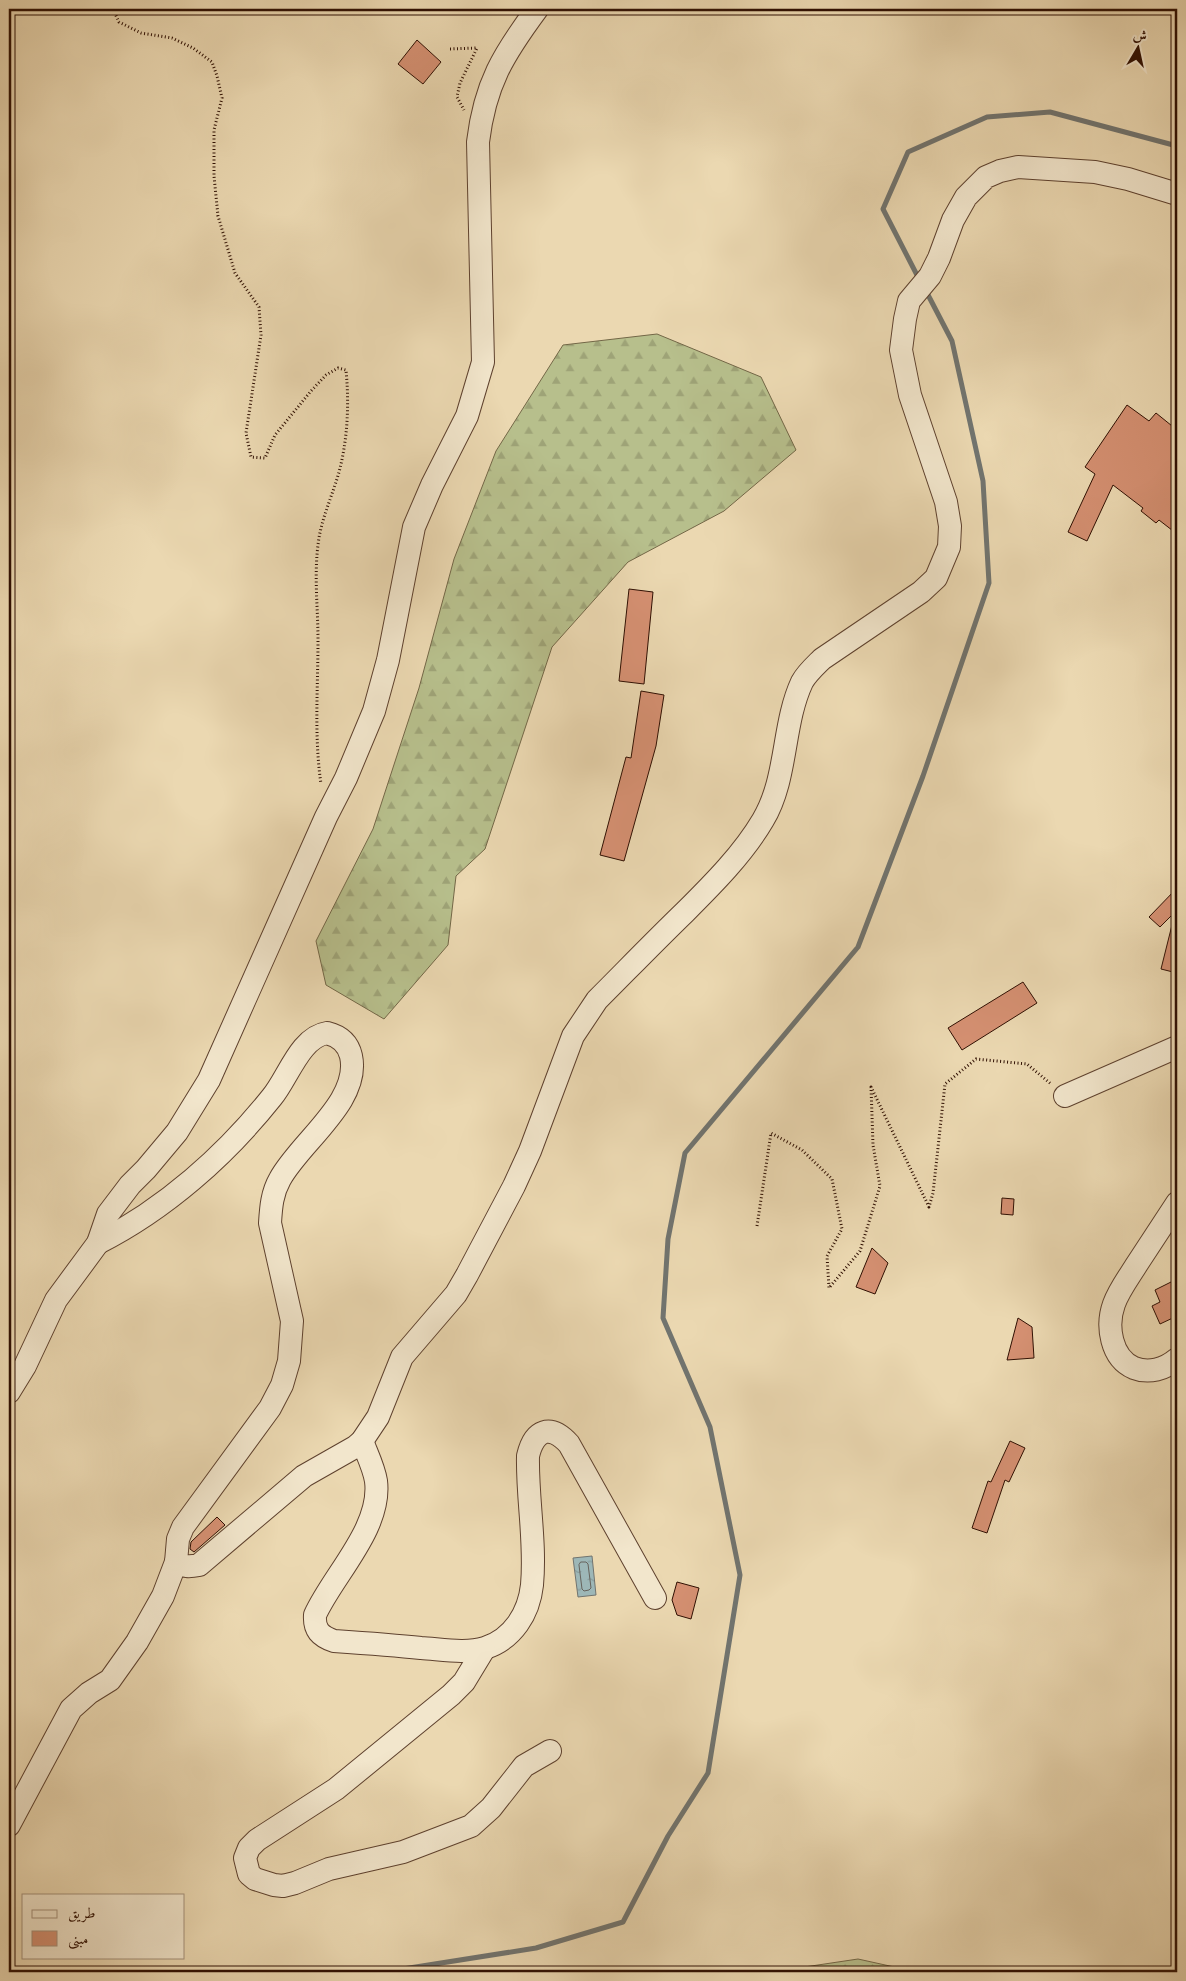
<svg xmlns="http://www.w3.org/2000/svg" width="1186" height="1981" font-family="'IM FELL DW Pica',Amiri,serif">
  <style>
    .forest { fill: url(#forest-firs); stroke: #736747 }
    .water { fill: url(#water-ripples); stroke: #71746f }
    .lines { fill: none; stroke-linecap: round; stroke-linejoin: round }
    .shore { stroke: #66635c; stroke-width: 1 }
    .stream { stroke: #71746f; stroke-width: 5 }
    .building { fill: #d59072; stroke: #2f0f02 }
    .minor-casing { stroke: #5e412e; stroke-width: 24 }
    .path { stroke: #2f0f02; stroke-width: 3; stroke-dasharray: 1 2.5; stroke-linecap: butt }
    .minor { stroke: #f2e6cc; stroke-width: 22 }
  </style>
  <defs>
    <pattern id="forest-firs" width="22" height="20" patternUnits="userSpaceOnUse" patternTransform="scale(1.25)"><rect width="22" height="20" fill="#b7bf8c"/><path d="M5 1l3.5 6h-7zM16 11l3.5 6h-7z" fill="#9ea377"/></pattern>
    <pattern id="water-ripples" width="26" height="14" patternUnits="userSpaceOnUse" patternTransform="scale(1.25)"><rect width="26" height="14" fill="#9db7b7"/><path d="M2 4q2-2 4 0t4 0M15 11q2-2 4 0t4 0" fill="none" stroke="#889c9c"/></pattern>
  </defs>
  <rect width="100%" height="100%" fill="#ebd8b1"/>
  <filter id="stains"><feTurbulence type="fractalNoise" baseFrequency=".004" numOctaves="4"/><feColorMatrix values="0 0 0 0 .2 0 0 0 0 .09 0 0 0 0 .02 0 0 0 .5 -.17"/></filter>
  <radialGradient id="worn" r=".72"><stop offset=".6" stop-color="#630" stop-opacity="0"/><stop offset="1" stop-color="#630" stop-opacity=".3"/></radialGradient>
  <g class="forest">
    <path d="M657 334 761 377 796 450 724 511 628 562 552 647 485 849 456 876 448 945 384 1019 326 985 316 941 373 829 419 688 454 559 496 451 563 345Z"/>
    <path d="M858 1959 917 1972H771Z"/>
  </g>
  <path class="water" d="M592 1556 596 1595 578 1597 573 1558Z"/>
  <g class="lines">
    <path class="shore" d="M581 1562H586L588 1564 591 1588 589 1590 584 1591 582 1589 579 1565Z"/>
    <g class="stream">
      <path d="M919 279 883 209 908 152 987 117 1050 112 1177 146"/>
      <path d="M384 1972 536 1948 623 1922 668 1836 708 1773 740 1575 710 1427 663 1318 668 1239 685 1153 858 947 923 776 989 583 983 481 952 341 926 291"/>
    </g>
  </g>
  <g class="building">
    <path d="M417 40 441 62 423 84 398 64Z"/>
    <path d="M1127 405 1149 421 1156 413 1177 430V534L1159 520 1156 523 1141 511 1143 508 1113 485 1087 541 1068 532 1095 474 1085 467Z"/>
    <path d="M629 589 653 592 644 684 619 681Z"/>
    <path d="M641 691 664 695 656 746 624 861 600 855 626 757 631 758Z"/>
    <path d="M1177 888V910L1160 927 1149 917Z"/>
    <path d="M1173 921 1177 922V973L1161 969Z"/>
    <path d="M1023 982 1037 1003 962 1050 948 1028Z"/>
    <path d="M1002 1198 1014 1199 1013 1215 1001 1214Z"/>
    <path d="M872 1248 888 1263 875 1294 856 1287Z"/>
    <path d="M1177 1279V1316L1160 1324 1152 1306 1160 1302 1155 1290Z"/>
    <path d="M1018 1318 1032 1327 1034 1358 1007 1360Z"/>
    <path d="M1010 1441 1025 1448 1009 1482 1005 1480 987 1533 972 1528 988 1481 991 1482Z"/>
    <path d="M217 1517 225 1525 194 1552 190 1549 191 1542Z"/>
    <path d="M677 1582 699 1588 691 1619 677 1615 672 1600Z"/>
  </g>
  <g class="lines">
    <defs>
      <g id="minor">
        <path d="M1065 1096 1177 1047"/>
        <path d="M1177 1203C1164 1223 1150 1244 1137 1264 1129 1277 1119 1290 1114 1304 1106 1326 1111 1358 1134 1368 1149 1374 1165 1369 1177 1359"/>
        <path d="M98 1243C165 1209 225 1156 272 1097 288 1078 300 1037 327 1033 339 1036 348 1043 351 1056 361 1101 300 1142 280 1179 272 1193 271 1207 270 1223L292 1321 289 1361 282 1385 270 1408 183 1527 178 1539 176 1562C184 1567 189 1567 199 1565L304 1476 355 1447 362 1441 378 1417 402 1357 456 1294 467 1275 514 1186 530 1151 573 1036 597 1000C626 971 655 941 685 912 713 884 743 854 763 820 788 778 782 725 802 682 807 673 815 666 822 659L921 592 936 578 949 547 950 526 946 502 910 395 901 350 905 319 909 301 930 276 939 258 953 220 966 197 986 177 1000 171 1018 167 1095 172 1128 179 1177 194"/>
        <path d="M9 1392 25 1366 56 1300 98 1243 108 1214 130 1185 146 1169 177 1132 209 1080 326 817 346 778 374 711 388 660 414 527 432 485 467 416 483 362 478 142C485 84 503 55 537 9"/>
        <path d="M362 1441C367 1454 374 1468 376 1481 382 1528 333 1575 315 1615 314 1630 320 1636 334 1641 363 1643 392 1645 421 1648 440 1649 466 1654 485 1648 513 1639 529 1613 532 1585 536 1542 527 1498 528 1456 534 1430 550 1423 569 1444L655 1598"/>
        <path d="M484 1649 464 1682 451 1695 336 1789 257 1840 249 1848 245 1858 249 1874 255 1879 274 1885 283 1886 295 1883 329 1869 403 1852 471 1826 491 1808 524 1766 550 1751"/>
        <path d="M9 1825 71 1709 89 1693 110 1680 137 1642 163 1596 176 1562"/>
      </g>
    </defs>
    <use href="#minor" class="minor-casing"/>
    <g class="path">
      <path d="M113 9 119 22 141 33 172 38 193 48 212 62 217 76 222 98 214 130V176L218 216 235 273 259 307 261 335 246 433 251 457 265 458 275 435 311 391 326 375 338 368 346 370C349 401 348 433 341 464 335 491 321 517 318 545 314 577 318 608 318 640 318 688 314 736 321 784"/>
      <path d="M450 49 477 48 460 83 457 97 464 110"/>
      <path d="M757 1226 771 1133 802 1150 832 1179 842 1229 827 1256 829 1288 860 1251 880 1186 873 1145 871 1087 929 1207 933 1193 945 1084 976 1059 1027 1064 1051 1084"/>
    </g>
    <use href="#minor" class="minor"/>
  </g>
  <rect width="1186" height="1981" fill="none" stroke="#ebd8b1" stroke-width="30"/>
  <rect x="10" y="10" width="1166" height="1961" fill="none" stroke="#2f0f02" stroke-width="2.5"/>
  <rect x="15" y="15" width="1156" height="1951" fill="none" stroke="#2f0f02"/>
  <rect x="22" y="1894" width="162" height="65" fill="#f2e6cc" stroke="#a4907b"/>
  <rect x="32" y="1910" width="25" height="8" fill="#f2e6cc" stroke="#a4907b"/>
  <text x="68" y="1918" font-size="15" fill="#2f0f02">طريق</text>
  <rect x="32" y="1931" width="25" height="15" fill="#d59072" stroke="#a4907b"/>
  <text x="68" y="1944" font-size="15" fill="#2f0f02">مبنى</text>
  <g transform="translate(1138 48) rotate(9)" stroke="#f2e6cc" stroke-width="4" paint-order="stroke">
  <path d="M0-4L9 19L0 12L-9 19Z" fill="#2f0f02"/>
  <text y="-8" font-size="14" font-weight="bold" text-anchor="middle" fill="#2f0f02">ش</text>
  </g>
  <rect width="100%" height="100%" filter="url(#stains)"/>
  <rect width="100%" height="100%" fill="url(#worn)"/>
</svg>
